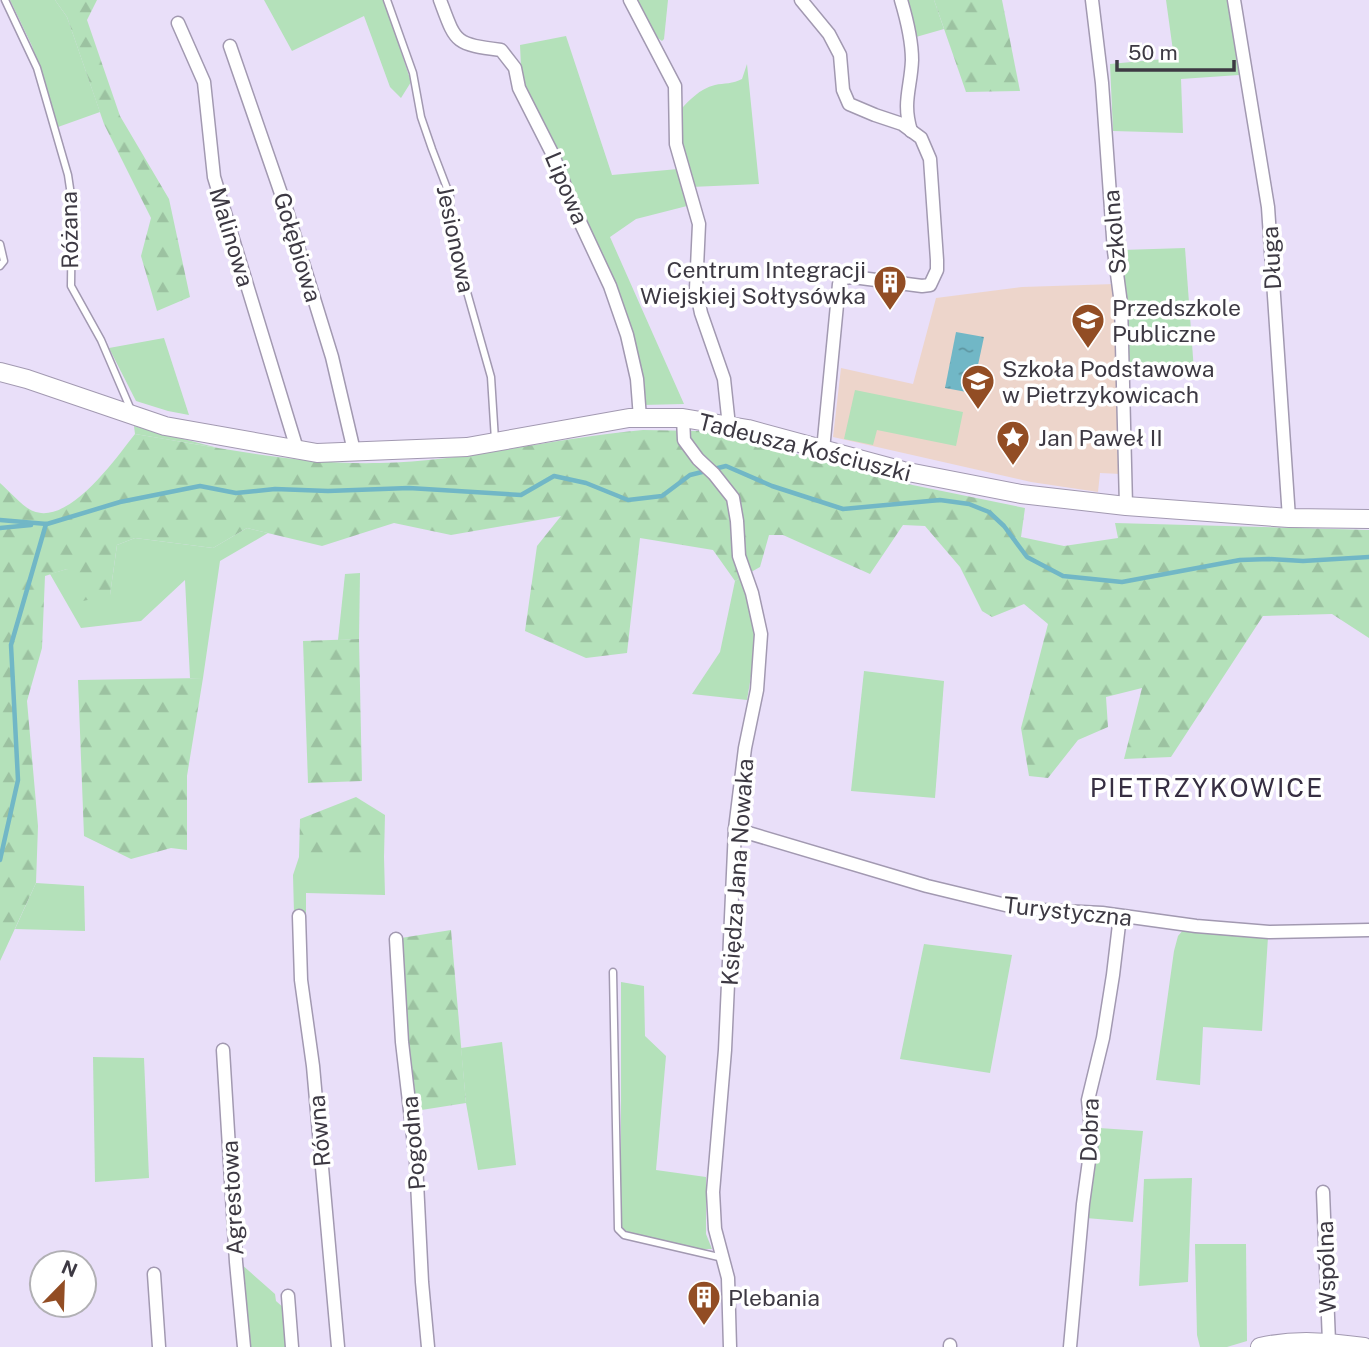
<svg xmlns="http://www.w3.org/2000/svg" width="1369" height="1347" font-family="'Public Sans',sans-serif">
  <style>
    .education { fill: #edd5cb }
    .grass { fill: #b4e1ba }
    .forest { fill: url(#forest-firs) }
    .water { fill: url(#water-ripples) }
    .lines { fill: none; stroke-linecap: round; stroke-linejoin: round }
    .stream { stroke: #71b7c6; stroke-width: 4.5 }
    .lane-casing { stroke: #a299b1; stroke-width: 9 }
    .street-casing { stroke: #a299b1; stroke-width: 15 }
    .secondary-casing { stroke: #a299b1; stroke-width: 20 }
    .lane { stroke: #fff; stroke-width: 6 }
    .street { stroke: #fff; stroke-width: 12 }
    .secondary { stroke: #fff; stroke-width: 18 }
    .labels { text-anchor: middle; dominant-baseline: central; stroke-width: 7; stroke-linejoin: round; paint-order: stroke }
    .street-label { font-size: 23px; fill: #3d3943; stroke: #fff }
    .poi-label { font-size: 23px; fill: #3d3943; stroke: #fff; text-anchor: start }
    .quarter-label { font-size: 26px; letter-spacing: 2px; fill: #362e42; stroke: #fff }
  </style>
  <defs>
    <pattern id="forest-firs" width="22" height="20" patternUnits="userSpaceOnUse" patternTransform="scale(1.75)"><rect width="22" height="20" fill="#b4e1ba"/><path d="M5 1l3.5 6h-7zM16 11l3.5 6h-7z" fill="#9cc2a1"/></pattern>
    <pattern id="water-ripples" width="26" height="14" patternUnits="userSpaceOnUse" patternTransform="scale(1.75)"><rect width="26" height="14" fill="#71b7c6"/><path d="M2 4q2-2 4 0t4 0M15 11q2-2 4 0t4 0" fill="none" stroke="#5e96a2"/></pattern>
  </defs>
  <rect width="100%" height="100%" fill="#e9dff9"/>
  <path class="education" d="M1115 284 1121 474 1100 473 1098 492 1031 482 833 437 841 368 913 384 936 298 1022 287Z"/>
  <g class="grass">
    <path d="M10 0H55L67 17 100 112 58 127 32 46Z"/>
    <path d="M264 0H384L411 82 401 98 390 87 364 16 292 51Z"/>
    <path d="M637 0H668L664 39 662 41 655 36Z"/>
    <path d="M905 0H934L944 29 916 37Z"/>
    <path d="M1166 0H1228L1239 75 1181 79 1183 133 1113 131 1110 64 1174 58Z"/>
    <path d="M566 36 612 175 678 169 687 206 636 219 610 237 684 404 642 405 633 340 522 89 520 45Z"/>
    <path d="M747 64 759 184 691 187 680 145 679 111C690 100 699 89 715 85 724 83 733 84 742 79Z"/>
    <path d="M1185 248 1194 371 1130 373 1122 250Z"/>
    <path d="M164 338 189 415 168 411 136 401 109 348Z"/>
    <path d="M855 390 963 412 956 446 877 430 873 445 844 439Z"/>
    <path d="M134 426 218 448 135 434Z"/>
    <path d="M247 528 268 533 220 561 203 678H190L185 580 141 621 81 628 50 574 67 569 110 595 117 545 135 538 213 548Z"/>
    <path d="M360 573 359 639 338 640 345 574Z"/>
    <path d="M742 577 754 629V658L747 700 692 694 720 652 735 581Z"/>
    <path d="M864 671 944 681 935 798 851 791Z"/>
    <path d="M299 857H384L385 895 306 893V913H294L293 875Z"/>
    <path d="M36 883 84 886 85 931 15 929Z"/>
    <path d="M1184 929 1268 937 1262 1031 1203 1027 1200 1085 1156 1080 1174 951 1178 936Z"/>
    <path d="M924 944 1012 955 990 1073 900 1059Z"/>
    <path d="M621 982 644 986 645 1036 666 1056 656 1170 706 1177V1234L712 1249H701L627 1232 621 1226Z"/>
    <path d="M502 1042 516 1165 478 1170 466 1103 461 1048Z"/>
    <path d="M93 1057 144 1058 149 1178 95 1182Z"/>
    <path d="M1099 1128 1143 1131 1133 1222 1086 1218Z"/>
    <path d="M1192 1178 1188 1282 1139 1286 1144 1179Z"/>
    <path d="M1195 1244H1246L1247 1341 1227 1347H1200L1197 1335Z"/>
    <path d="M240 1263 275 1294 276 1301 285 1309 288 1347H247Z"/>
  </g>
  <g class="forest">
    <path d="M55 0H97L87 20 120 116 169 199 190 297 157 311 141 256 151 218 104 124 67 17Z"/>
    <path d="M934 0H1002L1020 91 966 92Z"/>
    <path d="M643 430 700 431 731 436 893 481 1025 508 1021 537 1064 546 1118 538 1115 523 1369 530V638L1332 614 1263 616 1171 757 1124 759 1142 688 1106 697 1108 727 1078 740 1048 778 1029 776 1021 728 1048 624 1024 604 992 617 982 611 960 567 925 526 903 525 870 574 783 535H769L760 567 735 581 713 550 640 538 627 653 586 658 525 631 537 546 561 516 451 535 394 523 322 546 247 528 213 548 135 538 117 545 110 595 83 601 67 569 45 576 42 648 27 701 38 826 36 883 0 961V483C8 490 24 508 33 511 69 526 116 458 135 434 216 447 297 465 379 463 468 461 554 438 643 430Z"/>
    <path d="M359 639 362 781 308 783 303 641Z"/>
    <path d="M203 678 187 776V850L171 848 131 859 84 836 78 680Z"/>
    <path d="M356 797 385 815 384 857H299L300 819Z"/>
    <path d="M451 930 466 1103 415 1111 407 1038 401 938Z"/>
  </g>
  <path class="water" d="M956 332 984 337 972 393 945 388Z"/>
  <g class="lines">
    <g class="stream">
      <path d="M0 520 47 524 120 502 200 486 236 493 275 489 328 491 409 488 521 495 554 476 586 483 628 500 662 496 690 475 726 466 772 486 843 509 940 500 969 504 989 512 1004 526 1027 557 1063 576 1122 582 1240 560 1269 559 1303 561 1369 557"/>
      <path d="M0 528 31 525"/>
      <path d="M0 860 18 780 11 645 46 524"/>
    </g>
    <defs>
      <g id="lane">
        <path d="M5 0 37 68 68 175 72 202 71 286 101 340 131 410"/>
        <path d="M387 0 413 73 421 117 432 149 450 196V220L454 246 491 377 495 440"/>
        <path d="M0 244 4 261 0 266"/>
        <path d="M613 972 618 1229 624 1235 723 1258"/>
      </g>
      <g id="street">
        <path d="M440 0C456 43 454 44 501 50L515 68 519 88 553 155 574 209 610 286 627 335 637 379 640 418"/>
        <path d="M630 0 675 86 676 144 699 224 696 289 701 313 724 379 729 426"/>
        <path d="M801 0 829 34 840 55 843 90 849 104 875 115 902 124 921 138 930 159 937 260V270L930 285 922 286 853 277 844 278 839 284 823 450"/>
        <path d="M901 0C907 20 912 39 912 60 911 88 902 102 911 131"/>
        <path d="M1092 0 1102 83 1114 251 1121 304 1126 506"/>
        <path d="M1234 0 1268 207 1289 518"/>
        <path d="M178 23 204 82 214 177 297 449"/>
        <path d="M230 46 286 208 332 357 354 451"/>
        <path d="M683 418 684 440 698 459 714 474 733 498 737 521 739 556 752 593 761 634 757 690 745 748 735 829 725 1050 713 1192 715 1229 728 1278 730 1347"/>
        <path d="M735 829 927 886 1022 909 1102 913 1196 926 1269 932 1369 930"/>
        <path d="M299 916 301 980 313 1066 338 1347"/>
        <path d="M396 939 402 1042 416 1162 422 1282 428 1347"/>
        <path d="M223 1050 236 1262 244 1347"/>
        <path d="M1323 1192 1329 1342"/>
        <path d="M154 1274 159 1347"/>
        <path d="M288 1296 292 1347"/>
        <path d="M950 1347V1345"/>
        <path d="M1070 1347 1083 1204 1092 1139 1088 1100 1103 1038 1113 975 1120 916"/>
      </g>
      <g id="secondary">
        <path d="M0 372 27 379 165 426 317 453 467 447 629 418H683L748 429 903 471 1021 494 1126 506 1289 518 1369 519"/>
        <path d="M1260 1347C1295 1339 1329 1342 1364 1347"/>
      </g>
    </defs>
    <use href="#lane" class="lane-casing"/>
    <use href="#street" class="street-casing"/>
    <use href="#secondary" class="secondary-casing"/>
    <use href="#lane" class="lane"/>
    <use href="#street" class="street"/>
    <use href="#secondary" class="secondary"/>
  </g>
  <defs>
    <symbol id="building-pin" viewBox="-11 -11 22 30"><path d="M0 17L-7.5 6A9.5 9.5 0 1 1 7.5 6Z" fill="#924d24" stroke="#fff"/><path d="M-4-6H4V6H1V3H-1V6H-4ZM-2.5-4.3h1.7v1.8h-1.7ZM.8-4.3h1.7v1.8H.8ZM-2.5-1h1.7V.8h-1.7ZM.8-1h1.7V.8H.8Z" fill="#fff"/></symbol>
    <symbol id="school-pin" viewBox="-11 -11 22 30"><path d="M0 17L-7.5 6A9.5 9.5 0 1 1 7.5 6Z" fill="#924d24" stroke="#fff"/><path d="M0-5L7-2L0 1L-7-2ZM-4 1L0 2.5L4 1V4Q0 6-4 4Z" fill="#fff"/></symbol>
    <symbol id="sight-pin" viewBox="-11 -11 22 30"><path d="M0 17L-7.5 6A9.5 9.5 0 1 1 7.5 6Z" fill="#924d24" stroke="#fff"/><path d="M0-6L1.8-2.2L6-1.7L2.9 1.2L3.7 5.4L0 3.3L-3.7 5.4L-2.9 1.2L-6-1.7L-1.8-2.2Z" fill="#fff"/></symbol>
  </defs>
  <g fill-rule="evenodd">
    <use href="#building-pin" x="871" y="263" width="38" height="52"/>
    <use href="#school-pin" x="1069" y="301" width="38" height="52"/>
    <use href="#school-pin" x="959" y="362" width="38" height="52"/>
    <use href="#sight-pin" x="994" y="418" width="38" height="52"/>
    <use href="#building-pin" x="685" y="1278" width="38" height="52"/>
  </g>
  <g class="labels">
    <g class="street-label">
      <text transform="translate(567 188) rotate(67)">Lipowa</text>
      <text transform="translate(69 230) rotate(-91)">Różana</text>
      <text transform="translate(1114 232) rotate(-95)">Szkolna</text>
      <text transform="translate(232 237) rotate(73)">Malinowa</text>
      <text transform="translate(456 239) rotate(78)">Jesionowa</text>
      <text transform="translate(298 247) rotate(73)">Gołębiowa</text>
      <text transform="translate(1271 258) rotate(-93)">Długa</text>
      <text transform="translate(805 447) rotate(14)">Tadeusza Kościuszki</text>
      <text transform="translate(737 872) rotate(-86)">Księdza Jana Nowaka</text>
      <text transform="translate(1068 911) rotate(6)">Turystyczna</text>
      <text transform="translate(1089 1130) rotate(-88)">Dobra</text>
      <text transform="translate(319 1131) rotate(-95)">Równa</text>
      <text transform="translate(413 1143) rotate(-95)">Pogodna</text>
      <text transform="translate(232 1198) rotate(-93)">Agrestowa</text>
      <text transform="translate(1326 1267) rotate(-92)">Wspólna</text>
    </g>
    <g class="poi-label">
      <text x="866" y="269" text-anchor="end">Centrum Integracji<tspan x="866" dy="26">Wiejskiej Sołtysówka</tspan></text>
      <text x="1112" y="307">Przedszkole<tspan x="1112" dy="26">Publiczne</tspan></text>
      <text x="1002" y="368">Szkoła Podstawowa<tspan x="1002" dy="26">w Pietrzykowicach</tspan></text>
      <text x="1038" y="437">Jan Paweł II</text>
      <text x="728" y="1297">Plebania</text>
    </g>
    <g class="quarter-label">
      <text x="1207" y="787">PIETRZYKOWICE</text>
    </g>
  </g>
  <g transform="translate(63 1284) rotate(23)"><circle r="33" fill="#ffffff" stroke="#b1b0b4" stroke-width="2"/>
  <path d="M0-5L12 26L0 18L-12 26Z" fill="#924d24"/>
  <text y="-10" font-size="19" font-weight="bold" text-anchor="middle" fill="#3d3943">N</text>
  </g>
  <path d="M1117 60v10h117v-10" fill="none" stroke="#3d3943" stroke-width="3.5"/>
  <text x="1128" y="60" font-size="21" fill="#3d3943" stroke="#ffffff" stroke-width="5" paint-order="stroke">50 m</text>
</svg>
